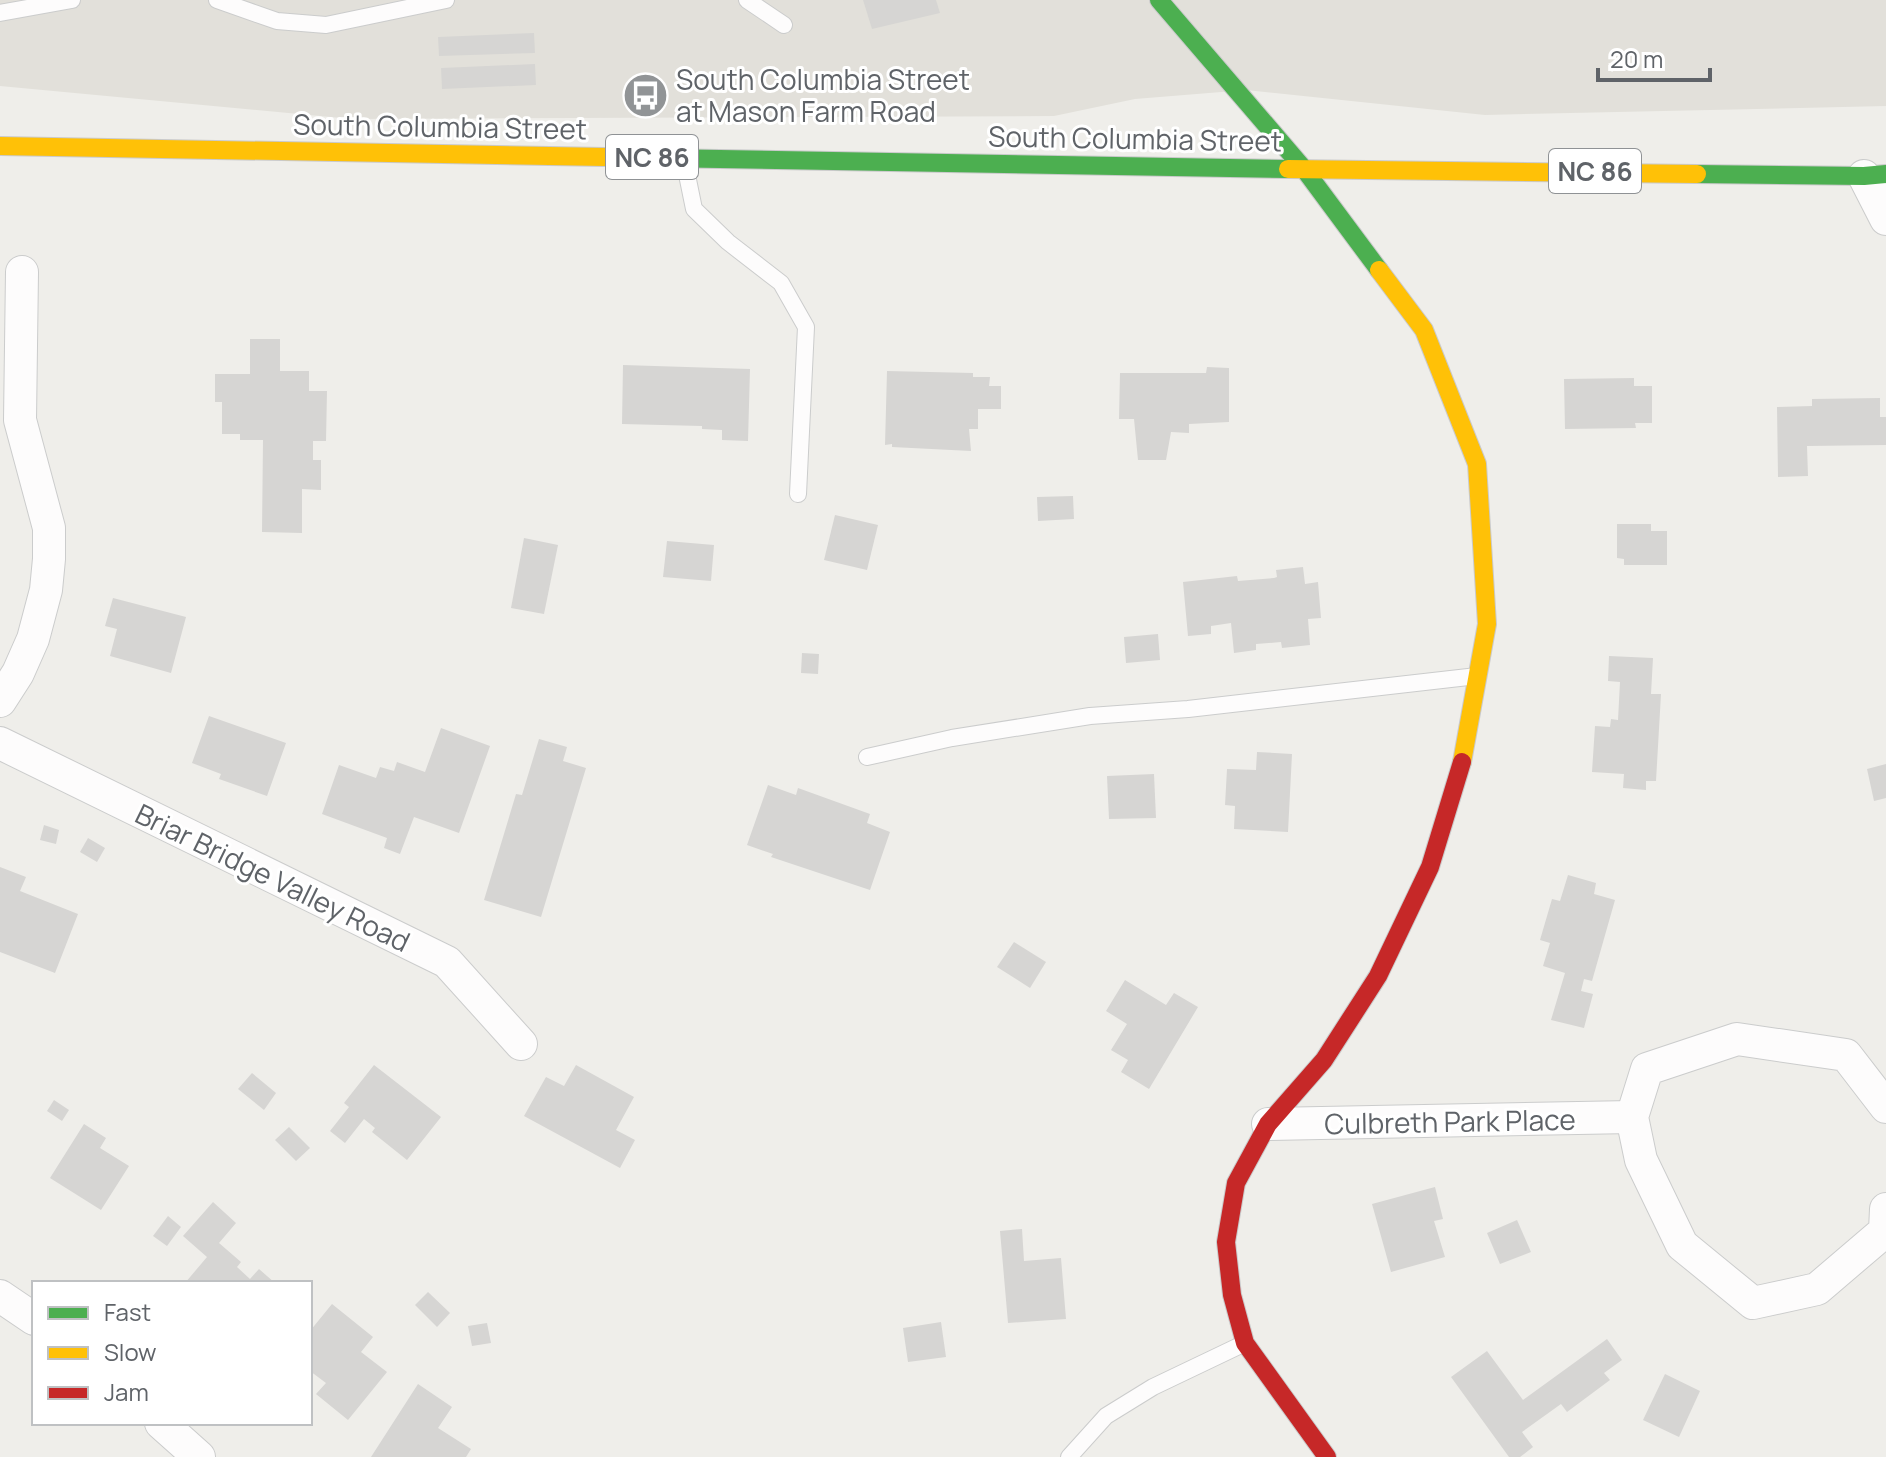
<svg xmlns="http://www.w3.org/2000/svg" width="1886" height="1457" font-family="Manrope,sans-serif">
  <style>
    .education { fill: #e2e0da }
    .building { fill: #d6d5d3 }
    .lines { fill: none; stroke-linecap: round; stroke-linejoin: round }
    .lane-casing { stroke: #cbcccc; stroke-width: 18 }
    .street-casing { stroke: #cbcccc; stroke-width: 34 }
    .fast-casing { stroke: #cacacb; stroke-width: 20 }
    .slow-casing { stroke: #cacacb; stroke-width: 20 }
    .jam-casing { stroke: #cacacb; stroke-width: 20 }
    .lane { stroke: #fdfcfc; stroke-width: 16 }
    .street { stroke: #fdfcfc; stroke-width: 32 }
    .fast { stroke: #4caf50; stroke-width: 18 }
    .slow { stroke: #ffc107; stroke-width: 18 }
    .jam { stroke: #c62828; stroke-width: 18 }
    .labels { text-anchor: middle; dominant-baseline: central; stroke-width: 6; stroke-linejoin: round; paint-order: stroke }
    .shield { fill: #fff; stroke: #8f9295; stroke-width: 2 }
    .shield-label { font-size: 26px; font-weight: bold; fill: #5f6368 }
    .poi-label { font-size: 28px; fill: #5f6368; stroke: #fff; text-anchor: start }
    .street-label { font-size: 28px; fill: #5f6368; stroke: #fff }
  </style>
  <rect width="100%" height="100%" fill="#efeeea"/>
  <path class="education" d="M0 0H1886V106L1485 115 1246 90 1135 99 1054 116 352 119 0 86Z"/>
  <g class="building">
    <path d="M863 0H936L940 13 872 29Z"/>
    <path d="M534 33 535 53 439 56 438 37Z"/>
    <path d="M535 64 536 85 442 89 441 68Z"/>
    <path d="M250 339H280V371H309V391H327L326 441H313V460H321V490L302 489V533L262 532 263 440H240V434H222V402H215V374H250Z"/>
    <path d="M623 365 750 369 748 441 722 440V430L702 429V426L622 424Z"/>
    <path d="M1207 367 1229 368V422L1189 424V433L1171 432 1166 460H1138L1134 419H1119L1120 373H1206Z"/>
    <path d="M887 371 973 373V377H990L989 386H1001V409H978V429H969L971 451 892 447V444L885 445Z"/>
    <path d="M1634 378V386H1652V423H1635L1636 428 1565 429 1564 379Z"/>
    <path d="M1880 398V417H1886V445L1807 446 1808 476 1778 477 1777 407 1812 406V399Z"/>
    <path d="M1073 496 1074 519 1038 521 1037 497Z"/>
    <path d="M835 515 878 525 867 570 824 560Z"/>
    <path d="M1617 524H1651V531H1667V565H1624V559L1617 558Z"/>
    <path d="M524 538 558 545 544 614 511 608Z"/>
    <path d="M667 541 714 545 711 581 663 577Z"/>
    <path d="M1303 567 1305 584 1318 582 1321 618 1308 619 1310 645 1282 648 1281 642 1256 644V650L1234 653 1231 623 1211 626V634L1188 636 1183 582 1237 576 1238 581 1274 578 1277 577 1276 570Z"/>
    <path d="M113 598 186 617 171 673 110 656 117 629 105 626Z"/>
    <path d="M1158 634 1160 660 1126 663 1124 637Z"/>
    <path d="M802 653 819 654 818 674 801 673Z"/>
    <path d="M1609 656 1653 658 1651 694H1661L1656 781H1646V790L1623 788 1624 774 1592 772 1595 726 1610 727 1611 719 1618 720 1620 682 1608 681Z"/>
    <path d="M209 716 286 743 267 796 219 779 221 774 192 763Z"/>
    <path d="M441 728 490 746 459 833 414 817 400 854 384 848 387 838 322 814 339 765 376 778 380 767 394 771 397 762 425 772Z"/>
    <path d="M539 739 567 747 563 761 586 768 541 917 484 900 516 794 522 795Z"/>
    <path d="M1257 752 1292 754 1288 832 1234 829 1235 806 1225 805 1227 769 1256 770Z"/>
    <path d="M1886 764V798L1874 801 1867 769Z"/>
    <path d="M1154 774 1156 818 1109 819 1107 776Z"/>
    <path d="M768 785 796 795 798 788 870 814 867 823 890 832 870 890 771 857 773 854 747 845Z"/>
    <path d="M44 825 59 830 56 844 40 840Z"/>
    <path d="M88 838 105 848 97 862 80 852Z"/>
    <path d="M0 867 26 877 20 891 78 914 55 973 0 952Z"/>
    <path d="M1568 875 1596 883 1594 894 1615 900 1592 981 1584 979 1581 991 1593 994 1584 1028 1551 1020 1565 973 1543 966 1550 943 1540 940 1552 899 1560 901Z"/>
    <path d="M1014 942 1046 962 1030 988 997 967Z"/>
    <path d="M1125 980 1166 1005 1174 993 1198 1007 1149 1089 1121 1072 1128 1060 1111 1050 1127 1024 1106 1011Z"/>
    <path d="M374 1065 441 1117 407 1160 372 1132 375 1128 364 1119 345 1143 330 1131 349 1107 344 1103Z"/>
    <path d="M576 1065 634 1097 616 1130 635 1140 620 1168 524 1116 546 1077 564 1086Z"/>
    <path d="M252 1073 276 1093 264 1110 238 1089Z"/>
    <path d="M54 1100 69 1110 62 1121 47 1111Z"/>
    <path d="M84 1124 106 1138 100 1148 129 1166 101 1210 50 1178Z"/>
    <path d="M289 1127 310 1148 296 1161 275 1140Z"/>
    <path d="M1435 1187 1443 1219 1434 1221 1445 1257 1391 1272 1372 1204Z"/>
    <path d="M213 1202 236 1223 219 1243 241 1262 237 1267 250 1279 259 1269 275 1283H185L207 1257 183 1236Z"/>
    <path d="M168 1216 181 1227 167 1246 153 1236Z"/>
    <path d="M1517 1220 1531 1252 1500 1264 1487 1233Z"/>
    <path d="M1022 1229 1024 1261 1061 1258 1066 1319 1008 1323 1000 1231Z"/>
    <path d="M428 1292 450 1313 437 1327 415 1305Z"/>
    <path d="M332 1304 373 1337 361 1352 387 1372 348 1420 316 1394 326 1383 310 1371V1331Z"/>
    <path d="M941 1322 946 1357 908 1362 903 1328Z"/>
    <path d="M487 1323 491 1343 472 1346 468 1326Z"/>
    <path d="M1607 1339 1622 1360 1604 1373 1610 1380 1567 1412 1561 1404 1522 1432 1533 1447 1520 1457H1509L1451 1377 1487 1351 1523 1400Z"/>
    <path d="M1665 1374 1700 1391 1679 1437 1643 1420Z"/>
    <path d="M418 1384 452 1407 438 1428 471 1449 466 1457H371Z"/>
  </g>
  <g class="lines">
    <defs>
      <g id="lane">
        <path d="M217 0 277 21 326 25 446 0"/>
        <path d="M747 0 784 25"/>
        <path d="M0 13 72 0"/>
        <path d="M684 160 694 209 728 242 781 283 806 327 798 494"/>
        <path d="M867 757 952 738 1090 716 1188 709 1477 676"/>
        <path d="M1069 1457 1106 1416 1153 1387 1243 1344"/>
      </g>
      <g id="street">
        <path d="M1864 176 1886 219"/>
        <path d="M0 701 18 673 33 639 46 590 49 559V528L20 420 22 272"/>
        <path d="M0 743 447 962 521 1044"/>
        <path d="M1886 1107 1846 1055 1737 1039 1647 1069 1632 1117 1641 1160 1682 1245 1753 1303 1817 1289 1885 1231 1886 1209"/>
        <path d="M1268 1124 1632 1117"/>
        <path d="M0 1296 34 1319"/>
        <path d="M161 1423 199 1457"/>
      </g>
      <g id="fast">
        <path d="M1159 0 1304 169 1379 270"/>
        <path d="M660 158 1288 169"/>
        <path d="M1697 174 1864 176 1886 174"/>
      </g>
      <g id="slow">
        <path d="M0 146 660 158"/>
        <path d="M1288 169 1697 174"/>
        <path d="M1379 270 1424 330 1477 464 1487 624 1462 762"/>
      </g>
      <path id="jam" d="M1327 1457 1245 1343 1232 1295 1226 1242 1236 1183 1268 1124 1324 1060 1378 976 1430 867 1462 762"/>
    </defs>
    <use href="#lane" class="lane-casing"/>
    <use href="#street" class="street-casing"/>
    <use href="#fast" class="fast-casing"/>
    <use href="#slow" class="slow-casing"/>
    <use href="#jam" class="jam-casing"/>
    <use href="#lane" class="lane"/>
    <use href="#street" class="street"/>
    <use href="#fast" class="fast"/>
    <use href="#slow" class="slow"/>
    <use href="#jam" class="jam"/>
  </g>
  <defs>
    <symbol id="bus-disc" viewBox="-11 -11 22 22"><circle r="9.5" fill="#919496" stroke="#fff"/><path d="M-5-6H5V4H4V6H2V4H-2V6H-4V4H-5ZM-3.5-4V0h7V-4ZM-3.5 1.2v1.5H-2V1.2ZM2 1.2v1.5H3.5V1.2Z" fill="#fff"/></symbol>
  </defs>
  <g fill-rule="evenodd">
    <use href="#bus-disc" x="620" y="70" width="51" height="51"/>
  </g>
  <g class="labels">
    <g class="shield">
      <rect x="606" y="135" width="92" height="44" rx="6"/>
      <rect x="1549" y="149" width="92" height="44" rx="6"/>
    </g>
    <g class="shield-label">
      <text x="652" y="157">NC 86</text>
      <text x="1595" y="171">NC 86</text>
    </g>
    <g class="poi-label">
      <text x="676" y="79">South Columbia Street<tspan x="676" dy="32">at Mason Farm Road</tspan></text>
    </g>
    <g class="street-label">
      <text transform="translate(440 126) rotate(1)">South Columbia Street</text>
      <text transform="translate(1135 138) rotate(1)">South Columbia Street</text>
      <text transform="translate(273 877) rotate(26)">Briar Bridge Valley Road</text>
      <text transform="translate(1450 1121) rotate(-1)">Culbreth Park Place</text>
    </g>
  </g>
  <rect x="32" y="1281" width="280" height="144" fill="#ffffff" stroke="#bfc1c3" stroke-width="2"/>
  <rect x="48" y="1307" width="40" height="12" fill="#4caf50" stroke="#bfc1c3" stroke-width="2"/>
  <text x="104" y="1321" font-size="24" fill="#5f6368">Fast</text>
  <rect x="48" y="1347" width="40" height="12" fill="#ffc107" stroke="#bfc1c3" stroke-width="2"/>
  <text x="104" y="1361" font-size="24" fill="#5f6368">Slow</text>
  <rect x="48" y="1387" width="40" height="12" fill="#c62828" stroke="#bfc1c3" stroke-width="2"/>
  <text x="104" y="1401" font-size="24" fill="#5f6368">Jam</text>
  <path d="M1598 68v12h112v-12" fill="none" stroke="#5f6368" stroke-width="4"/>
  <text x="1610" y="68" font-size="24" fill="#5f6368" stroke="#ffffff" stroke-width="6" paint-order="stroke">20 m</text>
</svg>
